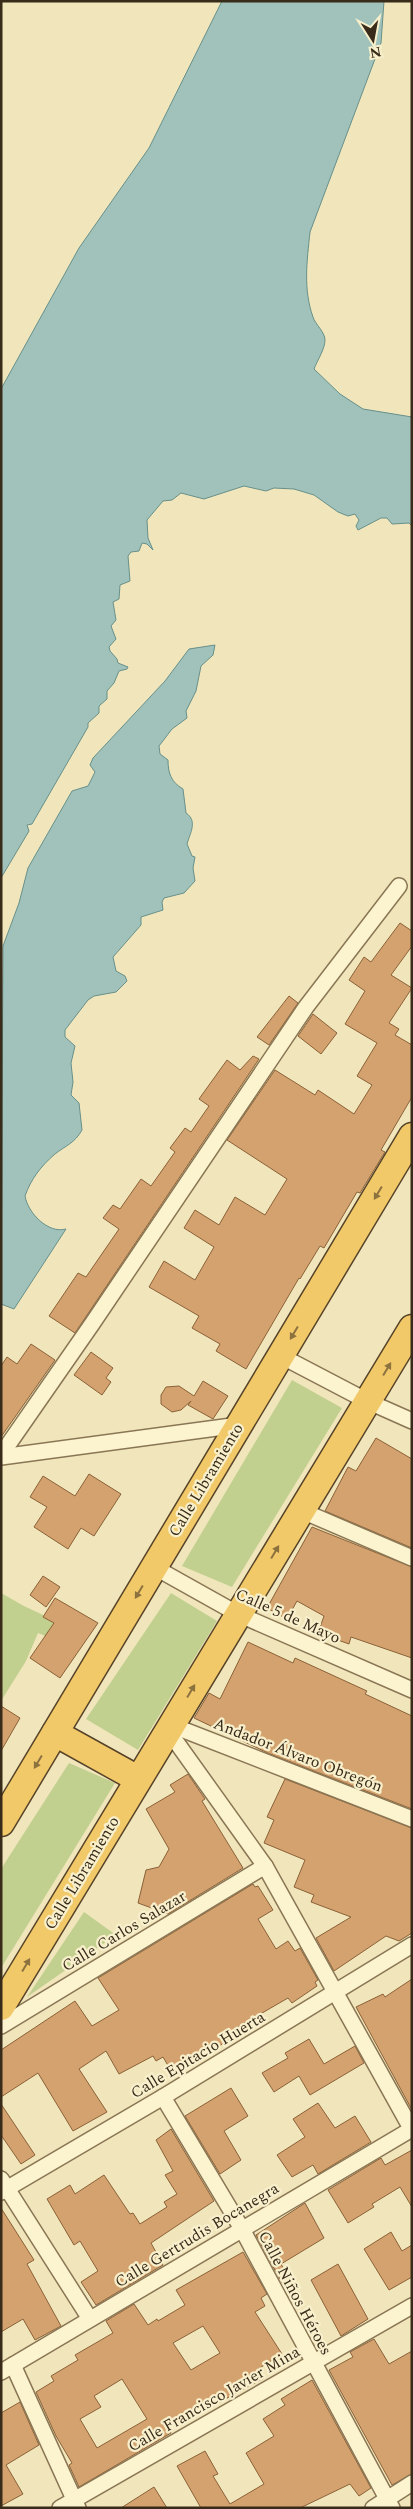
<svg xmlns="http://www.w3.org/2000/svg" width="413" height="2509" font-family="Spectral,serif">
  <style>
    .green { fill: #c2d08f }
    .water { fill: #a0c2bb; stroke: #67908a }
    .building { fill: #d3a26e; stroke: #8b6138; fill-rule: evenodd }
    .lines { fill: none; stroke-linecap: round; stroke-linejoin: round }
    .minor-casing { stroke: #8a7654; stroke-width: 18 }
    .trunk-casing { stroke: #574329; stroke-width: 29 }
    .minor { stroke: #fcf3cf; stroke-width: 15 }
    .trunk { stroke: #f2c969; stroke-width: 26 }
    .oneway { fill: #8c723e }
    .labels { text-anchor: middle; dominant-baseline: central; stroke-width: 4.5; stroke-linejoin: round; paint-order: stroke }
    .street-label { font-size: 16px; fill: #382b1a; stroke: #f8f0cc }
  </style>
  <rect width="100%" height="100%" fill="#f1e6bb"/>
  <g class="green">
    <path d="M292 1380 342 1408 232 1587 182 1566Z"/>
    <path d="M1 1593 24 1606 88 1636 77 1649 38 1633 26 1661 1 1701Z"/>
    <path d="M171 1593 217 1621 138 1750 86 1719Z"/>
    <path d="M69 1763 115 1783 1 1968V1869Z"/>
    <path d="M84 1912 116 1935 27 1997Z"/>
  </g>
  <g class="water">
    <path d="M222 1H384L381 43 310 232C307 261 303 289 313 317 315 324 325 332 325 340 325 349 317 361 314 369L340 394 363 409 412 417V526L409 523 392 524 387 518H381L358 530 356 526 359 520 355 514 348 516 338 512 314 495 294 489 274 488 266 491 244 486 204 499 181 493 172 500 163 501 147 520 148 538 153 550 147 544 142 543 139 551 131 552 128 556 130 581 120 585 119 599 113 602 116 620 111 626 116 639 109 647 110 651 117 659 118 663 128 667 127 669 119 671 114 683 107 691V699L99 706V713L88 723V727L32 824 27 825 29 831 1 878V389L79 248 149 148Z"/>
    <path d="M215 645 213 655 201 666 196 691 186 711 187 718 172 729 159 746 160 754 168 760C168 773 171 782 183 789L186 813C198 821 190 833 187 844L192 856 195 857 193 868 195 881 184 893 164 898 162 902 163 910 141 917V925L113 957 116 971 125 976 127 981 116 992 94 996 88 1000 65 1030V1037L75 1046 71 1063 73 1082 71 1095 79 1103 82 1130C75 1143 65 1146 55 1154 41 1166 31 1179 25 1196 28 1213 48 1234 66 1229L14 1309 1 1304 3 946 19 903 28 868 72 791 88 786 95 772 90 765 93 758 165 681 189 649Z"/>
  </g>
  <g class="building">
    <path d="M400 923 412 931V946L391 975 412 988 389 1023 399 1029 395 1035 412 1045V1097L381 1150 385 1152 360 1193 357 1192 324 1248 320 1246 300 1279 299 1278 246 1369 216 1351 220 1344 192 1328 199 1316 149 1287 164 1261 195 1280 214 1247 184 1228 195 1210 219 1225 235 1197 265 1215 287 1179 227 1140 275 1070 315 1095 318 1090 354 1114 372 1085 357 1076 377 1043 345 1024 365 991 349 980 364 957 371 962Z"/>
    <path d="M289 996 298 1003 269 1045 257 1037Z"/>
    <path d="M313 1014 337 1033 321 1054 298 1036Z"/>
    <path d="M253 1056 259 1059 75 1333 49 1316 78 1273 86 1277 119 1229 103 1218 113 1205 120 1209 141 1179 151 1186 175 1152 170 1148 185 1128 191 1132 209 1106 199 1099 227 1060 240 1070Z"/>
    <path d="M31 1344 55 1360 1 1437V1366L7 1357 17 1364Z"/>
    <path d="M91 1352 113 1368 106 1378 111 1382 102 1395 74 1375Z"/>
    <path d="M203 1381 228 1396 213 1419 188 1405 191 1401 181 1410 172 1412 161 1404V1395L166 1387 179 1386 194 1396Z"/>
    <path d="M376 1438 412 1459V1548L325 1511 348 1467 356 1471Z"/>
    <path d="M89 1474 121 1494 94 1536 81 1528 68 1549 34 1527 47 1507 30 1497 43 1476 75 1496Z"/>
    <path d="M312 1527 412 1567V1658L351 1637 349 1644 318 1633 324 1616 297 1601 287 1619 267 1608Z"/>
    <path d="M43 1576 60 1587 46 1607 30 1595Z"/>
    <path d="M55 1598 98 1623 60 1678 30 1658 54 1623 43 1617Z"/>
    <path d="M248 1642 293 1663 295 1658 367 1691 365 1694 412 1716V1809L270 1754 194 1718 209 1693 220 1699Z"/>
    <path d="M1 1706 20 1718 1 1751Z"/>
    <path d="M188 1774 205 1799 202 1801 243 1868 168 1914 138 1903 146 1870 159 1867 169 1849 146 1809 175 1792 170 1785Z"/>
    <path d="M285 1779 412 1828V1933L399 1941 386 1936 334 1971 316 1938 351 1917 311 1902 314 1895 294 1887 305 1860 264 1843 274 1820 267 1817Z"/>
    <path d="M253 1884 255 1887 258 1886 273 1910 258 1919 276 1949 288 1941 295 1951 300 1948 318 1980 315 1982 317 1986 292 2003 288 1998 231 2031 234 2037 173 2074 163 2057 156 2061 153 2056 119 2074 106 2051 79 2069 107 2112 73 2131 38 2073 1 2097V2050L75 2001 92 2026 119 2010 98 1978Z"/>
    <path d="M412 1979V2110L356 2007 383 1994 385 1997Z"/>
    <path d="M309 2039 324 2064 355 2046 364 2063 310 2095 299 2076 274 2092 262 2073 288 2058 285 2053Z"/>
    <path d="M231 2088 248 2116 224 2131 241 2160 220 2174 185 2116Z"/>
    <path d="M318 2103 335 2128 355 2116 371 2142 318 2174 313 2165 292 2177 277 2155 305 2137 293 2119Z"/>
    <path d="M1 2104 35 2155 21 2164 1 2135Z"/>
    <path d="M171 2129 214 2201 151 2243 163 2265 96 2305 81 2282 98 2271 80 2241 74 2245 47 2199 70 2185 75 2194 104 2175 130 2214 133 2213 140 2224 167 2207 164 2202 177 2194 165 2175 173 2171 156 2140Z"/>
    <path d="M412 2150V2207L400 2187 372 2204 374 2207 348 2223 328 2190 381 2158 385 2165Z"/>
    <path d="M305 2203 324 2238 281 2264 290 2280 283 2285 256 2235Z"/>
    <path d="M1 2208 34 2260 27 2264 61 2326 35 2340 23 2319 1 2332Z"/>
    <path d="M391 2232 402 2251 412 2245V2277L389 2290 364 2249Z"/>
    <path d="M243 2252 267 2294 261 2298 265 2306 255 2312 282 2354 258 2369 264 2378 207 2409 204 2403 167 2425 171 2433 79 2487 69 2465 72 2463 56 2436 36 2392 54 2381 51 2376 78 2360 75 2355 113 2333 106 2321 134 2304 148 2325 157 2319 158 2321 185 2305 176 2290ZM203 2326 220 2353 191 2370 173 2343ZM122 2379 147 2419 97 2448 80 2419 101 2407 94 2396Z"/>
    <path d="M338 2264 368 2319 341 2336 311 2280Z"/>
    <path d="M374 2339 389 2364 412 2351V2474L392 2485 329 2370 353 2357 350 2352Z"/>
    <path d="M312 2380 371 2488 359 2496 350 2484 300 2508H201L177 2466 205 2451 218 2474 213 2476 230 2504 264 2484 246 2453 274 2436 263 2419 285 2405 281 2399Z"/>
    <path d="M20 2402 39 2445 6 2465 23 2494 1 2506V2413Z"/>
    <path d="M154 2487 167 2508H121Z"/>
  </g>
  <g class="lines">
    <defs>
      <g id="minor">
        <path d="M281 1356 367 1401 412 1421"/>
        <path d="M1 1455 92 1324 306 1007 399 886"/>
        <path d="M1 1457 239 1425"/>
        <path d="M300 1510 412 1558"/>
        <path d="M154 1567 238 1614 412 1690"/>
        <path d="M171 1725 412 1819"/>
        <path d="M167 1729 265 1866 412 2130"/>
        <path d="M1 2026 265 1866"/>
        <path d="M163 2097 242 2229 392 2508"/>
        <path d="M1 2179 90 2319"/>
        <path d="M1 2192 163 2097 412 1945"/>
        <path d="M13 2365 78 2508"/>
        <path d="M1 2372 412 2129"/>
        <path d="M60 2508 412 2306"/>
        <path d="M373 2508 412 2483"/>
      </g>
      <g id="trunk">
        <path d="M55 1733 138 1779"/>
        <path d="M1 1823 412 1136"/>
        <path d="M1 2007 412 1328"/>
      </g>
    </defs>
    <use href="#minor" class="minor-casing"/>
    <use href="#trunk" class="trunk-casing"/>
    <use href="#minor" class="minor"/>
    <use href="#trunk" class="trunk"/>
  </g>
  <defs><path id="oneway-solid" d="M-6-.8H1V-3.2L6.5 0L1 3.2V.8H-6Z" transform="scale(1.25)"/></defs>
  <g class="oneway">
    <use href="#oneway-solid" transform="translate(378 1193) rotate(121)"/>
    <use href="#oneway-solid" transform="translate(294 1333) rotate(121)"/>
    <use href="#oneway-solid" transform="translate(387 1369) rotate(-59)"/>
    <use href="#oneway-solid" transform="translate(275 1552) rotate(-59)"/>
    <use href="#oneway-solid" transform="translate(139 1592) rotate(121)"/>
    <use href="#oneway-solid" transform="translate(191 1691) rotate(-59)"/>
    <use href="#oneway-solid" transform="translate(38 1762) rotate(121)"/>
    <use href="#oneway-solid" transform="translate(26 1965) rotate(-59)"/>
  </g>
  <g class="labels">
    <g class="street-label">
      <text transform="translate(206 1480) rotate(-59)">Calle Libramiento</text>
      <text transform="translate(288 1616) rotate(24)">Calle 5 de Mayo</text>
      <text transform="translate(298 1755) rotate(21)">Andador Álvaro Obregón</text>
      <text transform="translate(82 1873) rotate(-59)">Calle Libramiento</text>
      <text transform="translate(124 1931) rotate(-31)">Calle Carlos Salazar</text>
      <text transform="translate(198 2055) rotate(-31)">Calle Epitacio Huerta</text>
      <text transform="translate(197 2235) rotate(-31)">Calle Gertrudis Bocanegra</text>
      <text transform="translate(295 2293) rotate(62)">Calle Niños Héroes</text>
      <text transform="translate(214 2399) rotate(-30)">Calle Francisco Javier Mina</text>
    </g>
  </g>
  <rect width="413" height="2509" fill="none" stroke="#382b1a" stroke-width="5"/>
  <g transform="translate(373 40) rotate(169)" stroke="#f8f0cc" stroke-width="4" paint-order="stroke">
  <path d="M0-4L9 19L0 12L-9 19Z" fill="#382b1a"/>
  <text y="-8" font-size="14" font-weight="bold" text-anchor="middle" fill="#382b1a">N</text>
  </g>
</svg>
